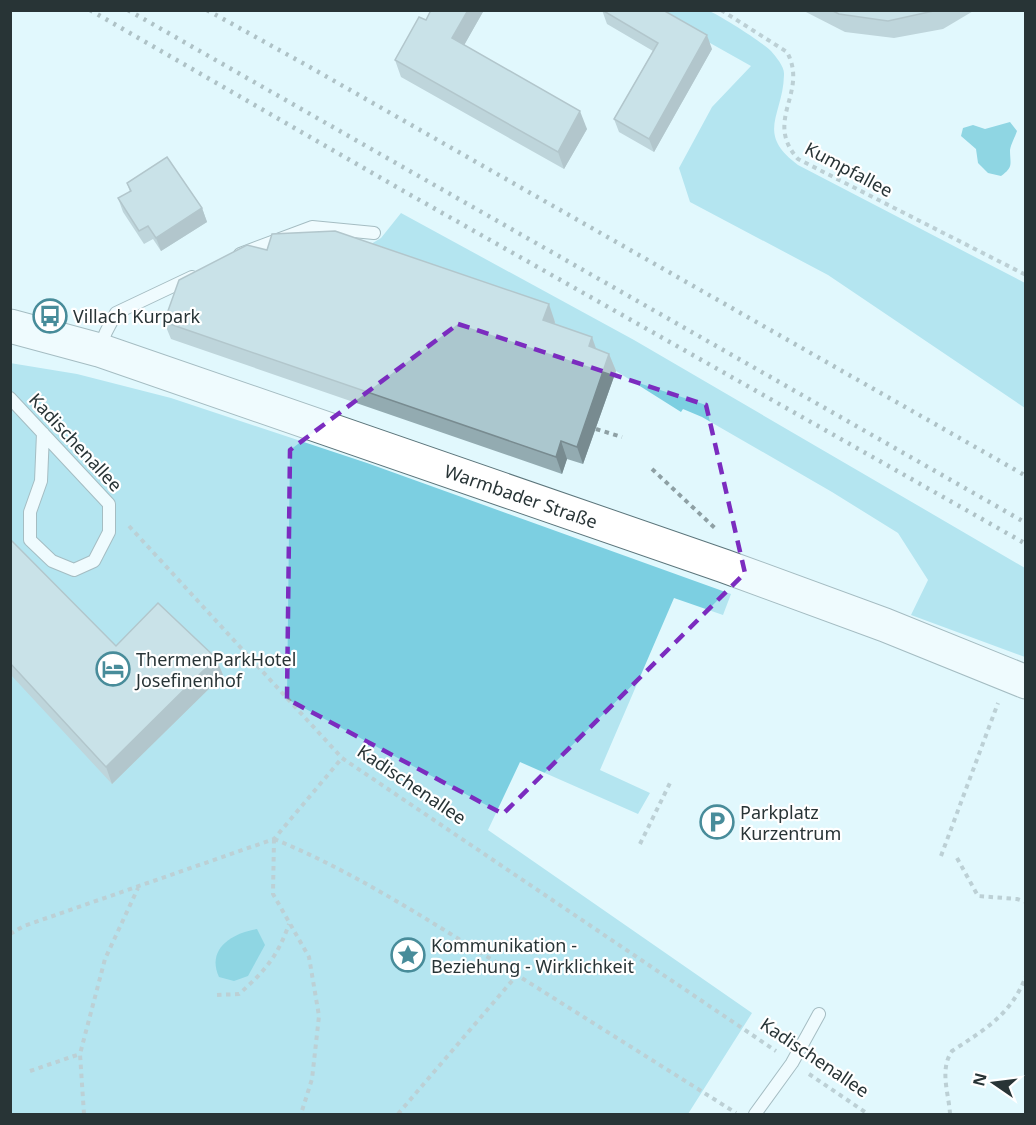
<svg xmlns="http://www.w3.org/2000/svg" width="1036" height="1125" font-family="'Noto Sans',sans-serif">
  <style>
    .green { fill: #7ccfe1 }
    .water { fill: #2aadc4 }
    .lines { fill: none; stroke-linecap: round; stroke-linejoin: round }
    .lane-casing { stroke: #5b757b; stroke-width: 14 }
    .secondary-casing { stroke: #5b757b; stroke-width: 35 }
    .path { stroke: #8ea0a4; stroke-width: 4; stroke-dasharray: 4.5 4.5; stroke-linecap: butt }
    .lane { stroke: #fff; stroke-width: 12 }
    .secondary { stroke: #fff; stroke-width: 33 }
    .rail { stroke: #6f8083; stroke-width: 4.5; stroke-dasharray: 3 6; stroke-linecap: butt }
    .wall { fill: #93abb1 }
    .shaded-wall { fill: #788b90 }
    .building { fill: #abc7ce; stroke: #788b90; stroke-width: 1.5 }
    .marked { fill: none; stroke: #7b2cbf; stroke-width: 4.5; stroke-dasharray: 12 8; stroke-linejoin: round }
    .labels { text-anchor: middle; dominant-baseline: central; stroke-width: 4.5; stroke-linejoin: round; paint-order: stroke }
    .street-label { font-size: 18px; fill: #283436; stroke: #fff }
    .poi-label { font-size: 18px; fill: #283436; stroke: #fff; text-anchor: start }
  </style>
  <rect width="100%" height="100%" fill="#e1f8fd"/>
  <g class="green">
    <path d="M653 11C667 11 697 7 709 11 718 14 765 44 771 51 776 57 785 67 784 75 783 116 755 133 798 165L1025 283V408L828 275 690 202 679 168 712 107 751 66Z"/>
    <path d="M401 213 634 340 1025 568V657L911 615 928 580 898 533 832 492 702 417 683 409 681 412 616 371 595 364 550 338 555 321 371 244 381 238Z"/>
    <path d="M10 363 77 374 171 398 367 463 731 594 723 615 674 598 600 770 650 793 638 814 520 762 488 830 752 1013 688 1114H11Z"/>
  </g>
  <g class="water">
    <path d="M1010 122 1017 131C1015 137 1011 144 1010 150 1010 164 1014 167 1001 176L988 173 978 163 976 149 961 136 963 128 973 125 985 129Z"/>
    <path d="M257 929 265 945 248 976 234 981 219 977C206 949 232 933 257 929Z"/>
  </g>
  <g class="lines">
    <defs>
      <g id="lane">
        <path d="M240 254 312 227 374 233"/>
        <path d="M99 349 106 332 116 313 192 277"/>
        <path d="M10 398 109 504V532L94 561 74 570 52 561 30 540V512L41 481 43 433"/>
        <path d="M755 1114 792 1063 819 1014"/>
      </g>
      <path id="secondary" d="M10 326 99 350 724 566 885 625 1026 682"/>
    </defs>
    <use href="#lane" class="lane-casing"/>
    <use href="#secondary" class="secondary-casing"/>
    <g class="path">
      <path d="M721 10 787 52C809 93 763 120 798 159L1026 275"/>
      <path d="M596 429 622 437"/>
      <path d="M652 469 717 530"/>
      <path d="M129 526 342 758 776 1051"/>
      <path d="M274 839 273 894 309 957 319 1016 312 1079 301 1114"/>
      <path d="M274 839C360 874 438 927 517 975"/>
      <path d="M640 844 670 783"/>
      <path d="M941 856 998 703"/>
      <path d="M957 858 978 896 1017 899 1026 902"/>
      <path d="M10 934 24 926 274 839 342 758"/>
      <path d="M217 995 239 994C264 972 278 956 289 924"/>
      <path d="M30 1071 80 1054"/>
      <path d="M809 1074 868 1114"/>
      <path d="M84 1114 80 1054 105 959 138 888"/>
      <path d="M398 1114 517 975 736 1113"/>
      <path d="M950 1114C949 1094 939 1070 952 1051 984 1030 1011 1015 1026 976"/>
    </g>
    <use href="#lane" class="lane"/>
    <use href="#secondary" class="secondary"/>
    <g class="rail">
      <path d="M90 10 400 189 1026 544"/>
      <path d="M128 10 1026 523"/>
      <path d="M207 10 308 66 1026 476"/>
    </g>
  </g>
  <g class="wall">
    <path d="M431 10H484L464 45 587 129 564 169 401 77 395 60 426 20Z"/>
    <path d="M602 10 712 49 654 152 619 132 614 119 653 51 607 24Z"/>
    <path d="M802 10H975L943 29 894 38 845 32Z"/>
    <path d="M127 183 202 208 207 222 161 251 153 239 144 244 123 212 118 198 130 192Z"/>
    <path d="M267 250 555 322 554 324 596 349 609 354 616 371 583 464 567 459 562 474 171 339 164 322Z"/>
    <path d="M10 539 116 646 216 658 223 675 112 784 10 674Z"/>
  </g>
  <g class="shaded-wall">
    <path d="M468 10H484L458 56 452 38Z"/>
    <path d="M707 35 712 49 654 152 649 139Z"/>
    <path d="M580 111 587 129 564 169 558 152Z"/>
    <path d="M202 208 207 222 161 251 156 238Z"/>
    <path d="M549 304 555 322 550 338 543 320Z"/>
    <path d="M592 337 598 354 589 346Z"/>
    <path d="M609 354 616 371 583 464 577 447Z"/>
    <path d="M561 441 567 459 562 474 556 457Z"/>
    <path d="M216 658 223 675 112 784 106 767Z"/>
  </g>
  <g class="building">
    <path d="M431 10H468L452 38 580 111 558 152 395 60 419 17 426 20Z"/>
    <path d="M602 10H663L707 35 649 139 614 119 658 43Z"/>
    <path d="M831 10H938L888 21 839 14Z"/>
    <path d="M167 157 202 208 156 238 148 226 139 231 118 198 131 191 127 183Z"/>
    <path d="M335 231 549 304 543 320 592 337 589 346 609 354 577 447 561 441 556 457 164 322 179 280 247 245 267 250 272 234Z"/>
    <path d="M10 539 116 646 158 603 216 658 106 767 10 663Z"/>
  </g>
  <path d="M0 0H1036V1125H0ZM458 324 706 405 745 573 503 814 287 699 290 450Z" fill="#e1f8fd" fill-opacity=".55" fill-rule="evenodd"/>
  <path class="marked" d="M458 324 706 405 745 573 503 814 287 699 290 450Z"/>
  <defs>
    <symbol id="bus-ring" viewBox="-11 -11 22 22"><circle r="9.5" fill="#fff" stroke="#488c9a" stroke-width="1.5"/><path d="M-5-6H5V4H4V6H2V4H-2V6H-4V4H-5ZM-3.5-4V0h7V-4ZM-3.5 1.2v1.5H-2V1.2ZM2 1.2v1.5H3.5V1.2Z" fill="#488c9a"/></symbol>
    <symbol id="hotel-ring" viewBox="-11 -11 22 22"><circle r="9.5" fill="#fff" stroke="#488c9a" stroke-width="1.5"/><path d="M-6-4.5h1.5V1H6V5H4.5V3h-9V5H-6ZM-4 0a1.8 1.8 0 1 1 3.6 0ZM.5 0V-2.5h3Q6-2.5 6 0Z" fill="#488c9a"/></symbol>
    <symbol id="parking-ring" viewBox="-11 -11 22 22"><circle r="9.5" fill="#fff" stroke="#488c9a" stroke-width="1.5"/><path d="M-3.5-5.5H1a3.5 3.5 0 0 1 0 7H-1V5.5H-3.5ZM-1-3.4V-.6H.8a1.4 1.4 0 0 0 0-2.8Z" fill="#488c9a"/></symbol>
    <symbol id="sight-ring" viewBox="-11 -11 22 22"><circle r="9.5" fill="#fff" stroke="#488c9a" stroke-width="1.5"/><path d="M0-6L1.8-2.2L6-1.7L2.9 1.2L3.7 5.4L0 3.3L-3.7 5.4L-2.9 1.2L-6-1.7L-1.8-2.2Z" fill="#488c9a"/></symbol>
  </defs>
  <g fill-rule="evenodd">
    <use href="#bus-ring" x="31" y="297" width="38" height="38"/>
    <use href="#hotel-ring" x="94" y="650" width="38" height="38"/>
    <use href="#parking-ring" x="698" y="803" width="38" height="38"/>
    <use href="#sight-ring" x="389" y="936" width="38" height="38"/>
  </g>
  <g class="labels">
    <g class="street-label">
      <text transform="translate(849 169) rotate(28)">Kumpfallee</text>
      <text transform="translate(76 442) rotate(47)">Kadischenallee</text>
      <text transform="translate(521 496) rotate(19)">Warmbader Straße</text>
      <text transform="translate(412 784) rotate(34)">Kadischenallee</text>
      <text transform="translate(815 1057) rotate(34)">Kadischenallee</text>
    </g>
    <g class="poi-label">
      <text x="73" y="316">Villach Kurpark</text>
      <text x="136" y="659">ThermenParkHotel<tspan x="136" dy="21">Josefinenhof</tspan></text>
      <text x="740" y="812">Parkplatz<tspan x="740" dy="21">Kurzentrum</tspan></text>
      <text x="431" y="945">Kommunikation -<tspan x="431" dy="21">Beziehung - Wirklichkeit</tspan></text>
    </g>
  </g>
  <rect width="1036" height="1125" fill="none" stroke="#283436" stroke-width="24"/>
  <g transform="translate(994 1083) rotate(284)" stroke="#ffffff" stroke-width="4.5" paint-order="stroke">
  <path d="M0-4.5L10 22L0 15L-10 22Z" fill="#283436"/>
  <text y="-9" font-size="16" font-weight="bold" text-anchor="middle" fill="#283436">N</text>
  </g>
</svg>
